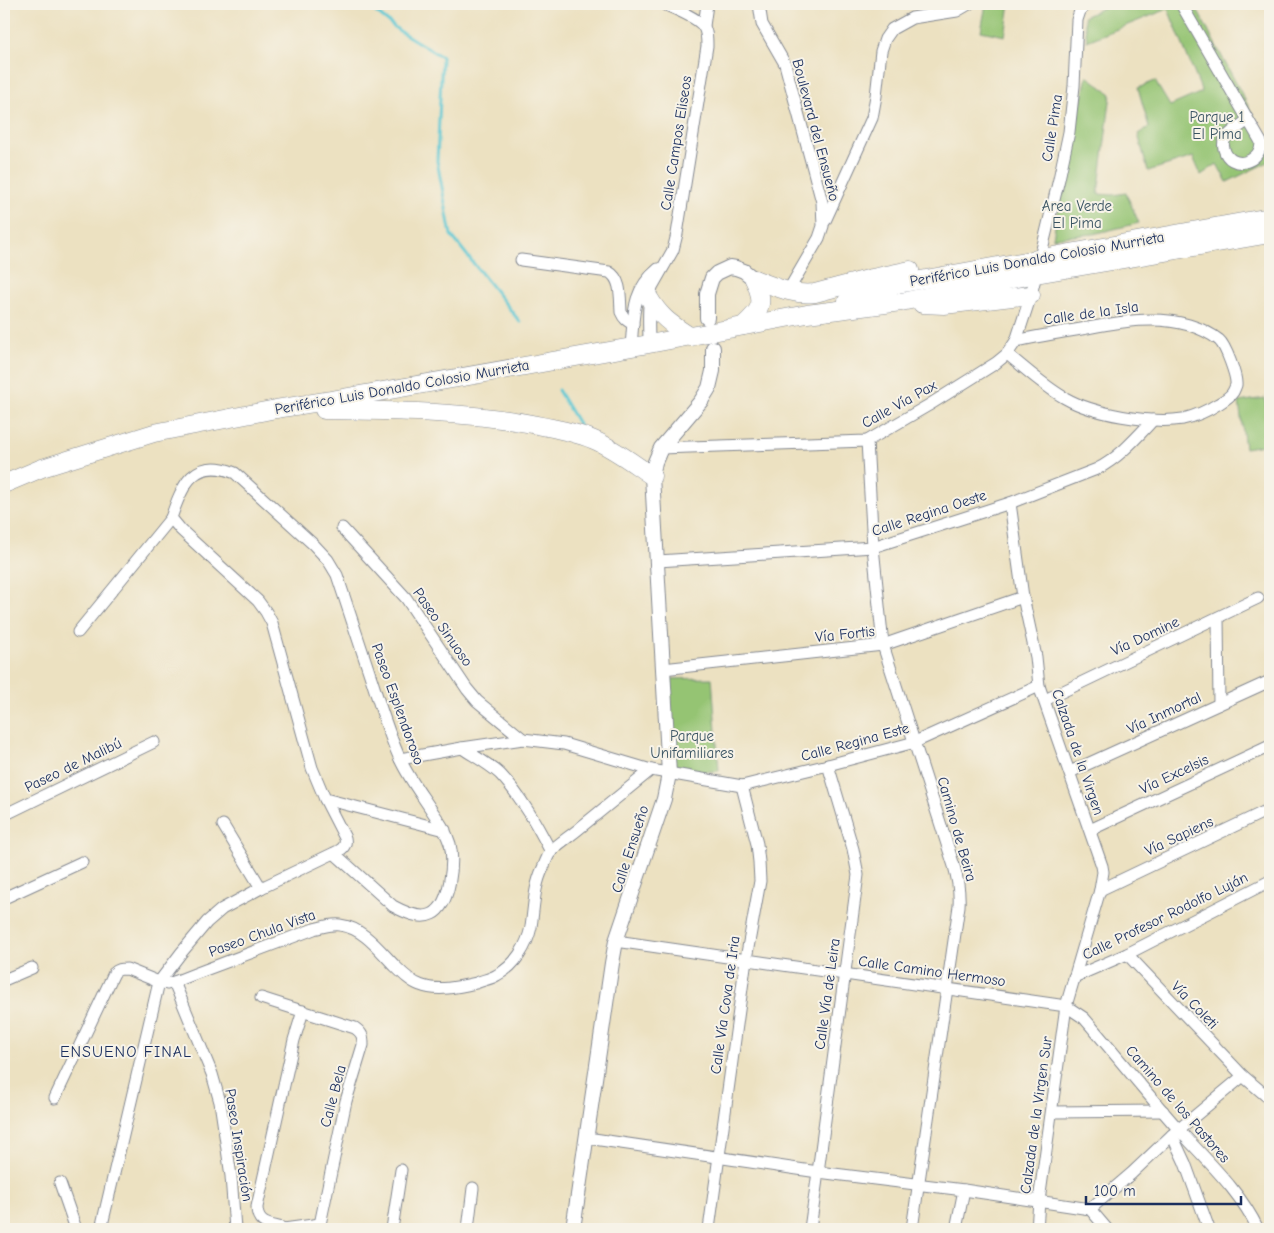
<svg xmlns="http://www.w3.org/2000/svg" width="1274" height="1233" font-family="'Comic Neue',sans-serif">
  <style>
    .green { fill: #95c473; stroke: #587a68 }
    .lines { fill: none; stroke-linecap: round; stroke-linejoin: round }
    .stream { stroke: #5bc7d3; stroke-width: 3 }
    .minor-casing { stroke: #848890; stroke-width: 13 }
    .tertiary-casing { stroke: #848890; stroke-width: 16 }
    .primary-casing { stroke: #848890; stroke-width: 19 }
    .minor { stroke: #fff; stroke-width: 11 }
    .tertiary { stroke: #fff; stroke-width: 14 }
    .primary { stroke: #fff; stroke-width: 18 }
    .labels { text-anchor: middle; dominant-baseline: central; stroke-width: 4; stroke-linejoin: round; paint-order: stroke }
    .park-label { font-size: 15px; fill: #3a5463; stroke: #f7f3e8 }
    .street-label { font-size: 15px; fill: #1b2f5e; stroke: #f7f3e8 }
    .neighbourhood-label { font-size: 16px; letter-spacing: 1px; fill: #1b2f5e; stroke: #f7f3e8 }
  </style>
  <rect width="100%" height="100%" fill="#f7f3e8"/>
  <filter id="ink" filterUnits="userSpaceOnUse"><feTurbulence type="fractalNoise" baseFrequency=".02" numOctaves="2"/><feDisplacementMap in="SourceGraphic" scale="10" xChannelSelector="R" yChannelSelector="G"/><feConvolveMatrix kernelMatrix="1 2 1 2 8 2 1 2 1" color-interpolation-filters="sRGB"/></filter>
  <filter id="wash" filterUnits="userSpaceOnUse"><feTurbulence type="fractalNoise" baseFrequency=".0096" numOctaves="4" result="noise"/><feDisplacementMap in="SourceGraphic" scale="20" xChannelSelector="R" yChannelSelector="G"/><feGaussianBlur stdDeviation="1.12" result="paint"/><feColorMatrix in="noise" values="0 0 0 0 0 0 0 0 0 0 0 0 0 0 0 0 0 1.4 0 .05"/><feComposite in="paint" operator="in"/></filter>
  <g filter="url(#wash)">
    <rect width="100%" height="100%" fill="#ece1c1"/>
    <g class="green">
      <path d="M986 4H1010L1005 36 981 31Z"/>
      <path d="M1111 4H1171L1169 8 1177 4H1194L1270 147V161L1227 182 1217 164 1201 175 1193 157 1148 171 1138 134 1149 127 1138 88 1155 81 1170 106 1202 92 1168 9 1087 41 1084 17Z"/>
      <path d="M1087 76 1111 94 1098 194 1113 195 1126 193 1139 223 1093 234 1053 238 1062 188Z"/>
      <path d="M1265 398 1270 444 1245 448 1239 402Z"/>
      <path d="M712 678 719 771 669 773 664 679Z"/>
    </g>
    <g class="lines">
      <g class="stream">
        <path d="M366 4 398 30 442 57 437 161 451 235 520 322"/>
        <path d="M558 390 580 427"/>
      </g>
    </g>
  </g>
  <g filter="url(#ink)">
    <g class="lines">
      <defs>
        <g id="minor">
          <path d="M759 4 762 24 785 64 822 202 823 226 819 238 788 291"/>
          <path d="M1181 4 1261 142C1261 164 1230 171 1224 149 1223 145 1223 141 1226 138 1231 131 1242 125 1248 120"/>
          <path d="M704 26 707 4"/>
          <path d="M825 221 872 118 876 96 881 51 885 39 892 29 912 18 957 11 969 4"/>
          <path d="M521 260 609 272C622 279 620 299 621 312 624 319 627 321 633 324"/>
          <path d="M649 344C649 325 647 306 652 287L673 250 677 234 707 46C707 39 707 31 703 26 698 18 673 8 664 4"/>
          <path d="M631 347C634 316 631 291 658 269"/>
          <path d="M1007 354C1026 369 1044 386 1065 398 1093 414 1151 424 1183 419 1196 416 1207 411 1218 404 1223 401 1229 398 1233 392 1234 390 1235 388 1236 385 1237 377 1226 346 1219 340 1210 333 1199 328 1189 325 1155 315 1120 322 1087 328 1063 332 1039 336 1016 341"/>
          <path d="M867 441 873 547 883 645 954 866C958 880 960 892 959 906L912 1229"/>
          <path d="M661 448 867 441 929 405 996 363 1007 354 1016 341 1031 295 1059 179 1069 132 1074 86 1077 20 1080 11 1087 4"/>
          <path d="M1010 503 1023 597 1036 657 1039 686 1102 866 1103 872 1100 890 1066 1006 1039 1201 1037 1229"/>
          <path d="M342 528 406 598 467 689 477 701 523 739 564 744 651 770 742 786 828 765 915 742 1039 686"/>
          <path d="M658 561 873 547 1010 503 1097 469C1119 458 1137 437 1153 420"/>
          <path d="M1218 618 1219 704"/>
          <path d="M78 632 171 518"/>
          <path d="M663 669 883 645 1023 597"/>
          <path d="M1045 700 1258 598"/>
          <path d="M462 748C474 756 489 764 500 774 521 796 537 825 551 852"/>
          <path d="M400 759 462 748 523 739"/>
          <path d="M1070 772 1270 681"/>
          <path d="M325 799 445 830"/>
          <path d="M4 815 154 742"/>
          <path d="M223 825 261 888"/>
          <path d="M1090 830 1270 746"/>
          <path d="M1100 890 1270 809"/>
          <path d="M4 898 82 862"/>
          <path d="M616 941 1066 1006 1084 1018C1116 1055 1147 1094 1180 1131 1208 1162 1240 1191 1258 1229"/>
          <path d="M1127 954 1243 1076"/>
          <path d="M1074 977 1127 954 1270 881"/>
          <path d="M4 980 32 968"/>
          <path d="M174 982 212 1074 220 1102 231 1176 235 1229"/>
          <path d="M261 998 355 1028C362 1033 363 1036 363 1045L346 1101 319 1229"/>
          <path d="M55 1098 114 973C118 969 121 969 127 969L159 982 167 984 174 982 197 973 314 929C322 927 331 924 340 925 364 928 380 951 396 967 403 974 411 982 420 985 437 992 459 987 476 983 483 980 491 979 497 975 515 966 527 946 531 927 534 907 534 886 543 868 545 863 548 855 551 851 559 843 572 835 581 827 604 808 628 789 651 770"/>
          <path d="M1052 1112 1163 1111"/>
          <path d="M1172 1135 1185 1163 1209 1229"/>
          <path d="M587 1138 818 1172 964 1190 1090 1209 1132 1173 1172 1135 1243 1076 1270 1099"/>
          <path d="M60 1183 76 1229"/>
          <path d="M1090 1209 1107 1229"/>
          <path d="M101 1229 159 982 181 953 207 922 222 909 261 888 334 853C341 850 347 847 345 838L325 799 312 768 272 623 266 612 258 601 181 530 171 518C182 485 194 456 235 473L314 545 328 560 337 575C349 611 361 647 373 684 381 709 389 735 400 759 408 777 421 794 432 811 439 821 446 831 450 844 454 861 451 905 432 914 420 920 404 912 393 906L334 853"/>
          <path d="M284 1229 320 1224"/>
          <path d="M285 1229C271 1224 257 1226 257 1207L294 1040 303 1011"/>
          <path d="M392 1229 401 1170"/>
          <path d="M468 1229 473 1188"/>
          <path d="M709 1229 746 959 760 881 759 862 757 844 742 786"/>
          <path d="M810 1229 818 1172 858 875 853 849 828 765"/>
          <path d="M956 1229 964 1190"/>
        </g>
        <g id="tertiary">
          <path d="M707 318V294L712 278 717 273 730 267 736 268 744 271 754 279"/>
          <path d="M573 1229 612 963 616 941 664 799 669 774 652 476 655 462 661 448 701 401 709 388 713 371V348"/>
        </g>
        <g id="primary">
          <path d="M754 279C774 286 794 296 815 293L872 278 910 270"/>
          <path d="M649 298C661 318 671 324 691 337"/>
          <path d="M847 301 898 284 1270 217"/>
          <path d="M922 304 944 305 1031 295"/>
          <path d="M743 326C762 309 765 303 754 279"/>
          <path d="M324 410C394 411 463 411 532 424 553 428 575 432 594 440 615 449 634 464 652 476"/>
          <path d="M4 484 42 468 154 433 276 409 338 399 649 344 807 314 901 302 1036 274 1270 234"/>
        </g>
      </defs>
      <use href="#minor" class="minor-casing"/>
      <use href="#tertiary" class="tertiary-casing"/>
      <use href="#primary" class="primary-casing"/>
      <use href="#minor" class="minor"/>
      <use href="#tertiary" class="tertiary"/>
      <use href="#primary" class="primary"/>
    </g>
  </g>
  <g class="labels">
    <g class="park-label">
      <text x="1217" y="117">Parque 1<tspan x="1217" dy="17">El Pima</tspan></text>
      <text x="1077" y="206">Area Verde<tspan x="1077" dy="17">El Pima</tspan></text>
      <text x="692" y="736">Parque<tspan x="692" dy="17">Unifamiliares</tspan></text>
    </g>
    <g class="street-label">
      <text transform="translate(1052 128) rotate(-81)">Calle Pima</text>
      <text transform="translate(816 130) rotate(75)">Boulevard del Ensueño</text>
      <text transform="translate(676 143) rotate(-81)">Calle Campos Eliseos</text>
      <text transform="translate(1037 259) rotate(-10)">Periférico Luis Donaldo Colosio Murrieta</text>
      <text transform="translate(1091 313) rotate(-8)">Calle de la Isla</text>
      <text transform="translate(402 387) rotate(-10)">Periférico Luis Donaldo Colosio Murrieta</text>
      <text transform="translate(899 404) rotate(-29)">Calle Vía Pax</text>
      <text transform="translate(929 513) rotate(-18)">Calle Regina Oeste</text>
      <text transform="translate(443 627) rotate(55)">Paseo Sinuoso</text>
      <text transform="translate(845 634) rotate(-6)">Vía Fortis</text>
      <text transform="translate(1145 636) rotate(-25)">Vía Domine</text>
      <text transform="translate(398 704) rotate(70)">Paseo Esplendoroso</text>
      <text transform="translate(1164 713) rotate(-25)">Vía Inmortal</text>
      <text transform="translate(855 742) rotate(-15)">Calle Regina Este</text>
      <text transform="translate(1078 752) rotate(71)">Calzada de la Virgen</text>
      <text transform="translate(73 765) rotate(-26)">Paseo de Malibú</text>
      <text transform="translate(1174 774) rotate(-25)">Vía Excelsis</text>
      <text transform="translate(957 829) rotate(74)">Camino de Beira</text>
      <text transform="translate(1179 836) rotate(-25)">Vía Sapiens</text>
      <text transform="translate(630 849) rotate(-72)">Calle Ensueño</text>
      <text transform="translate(1165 916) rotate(-26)">Calle Profesor Rodolfo Luján</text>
      <text transform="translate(262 933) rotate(-20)">Paseo Chula Vista</text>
      <text transform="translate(932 971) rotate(8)">Calle Camino Hermoso</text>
      <text transform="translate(827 994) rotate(-82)">Calle Vía de Leira</text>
      <text transform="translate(725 1005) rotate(-82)">Calle Vía Cova de Iria</text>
      <text transform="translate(1195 1005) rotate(46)">Vía Coleti</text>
      <text transform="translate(333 1096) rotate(-75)">Calle Bela</text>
      <text transform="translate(1178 1104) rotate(49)">Camino de los Pastores</text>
      <text transform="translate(1036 1115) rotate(-82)">Calzada de la Virgen Sur</text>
      <text transform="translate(239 1145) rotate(81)">Paseo Inspiración</text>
    </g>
    <g class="neighbourhood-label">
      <text x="126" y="1052">ENSUENO FINAL</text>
    </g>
  </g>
  <rect width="1274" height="1233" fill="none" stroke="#f7f3e8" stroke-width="20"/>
  <path d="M1086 1196v8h155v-8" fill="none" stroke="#1b2f5e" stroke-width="2.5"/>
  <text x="1094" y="1196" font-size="15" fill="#1b2f5e" stroke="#f7f3e8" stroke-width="4" paint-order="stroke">100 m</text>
</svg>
